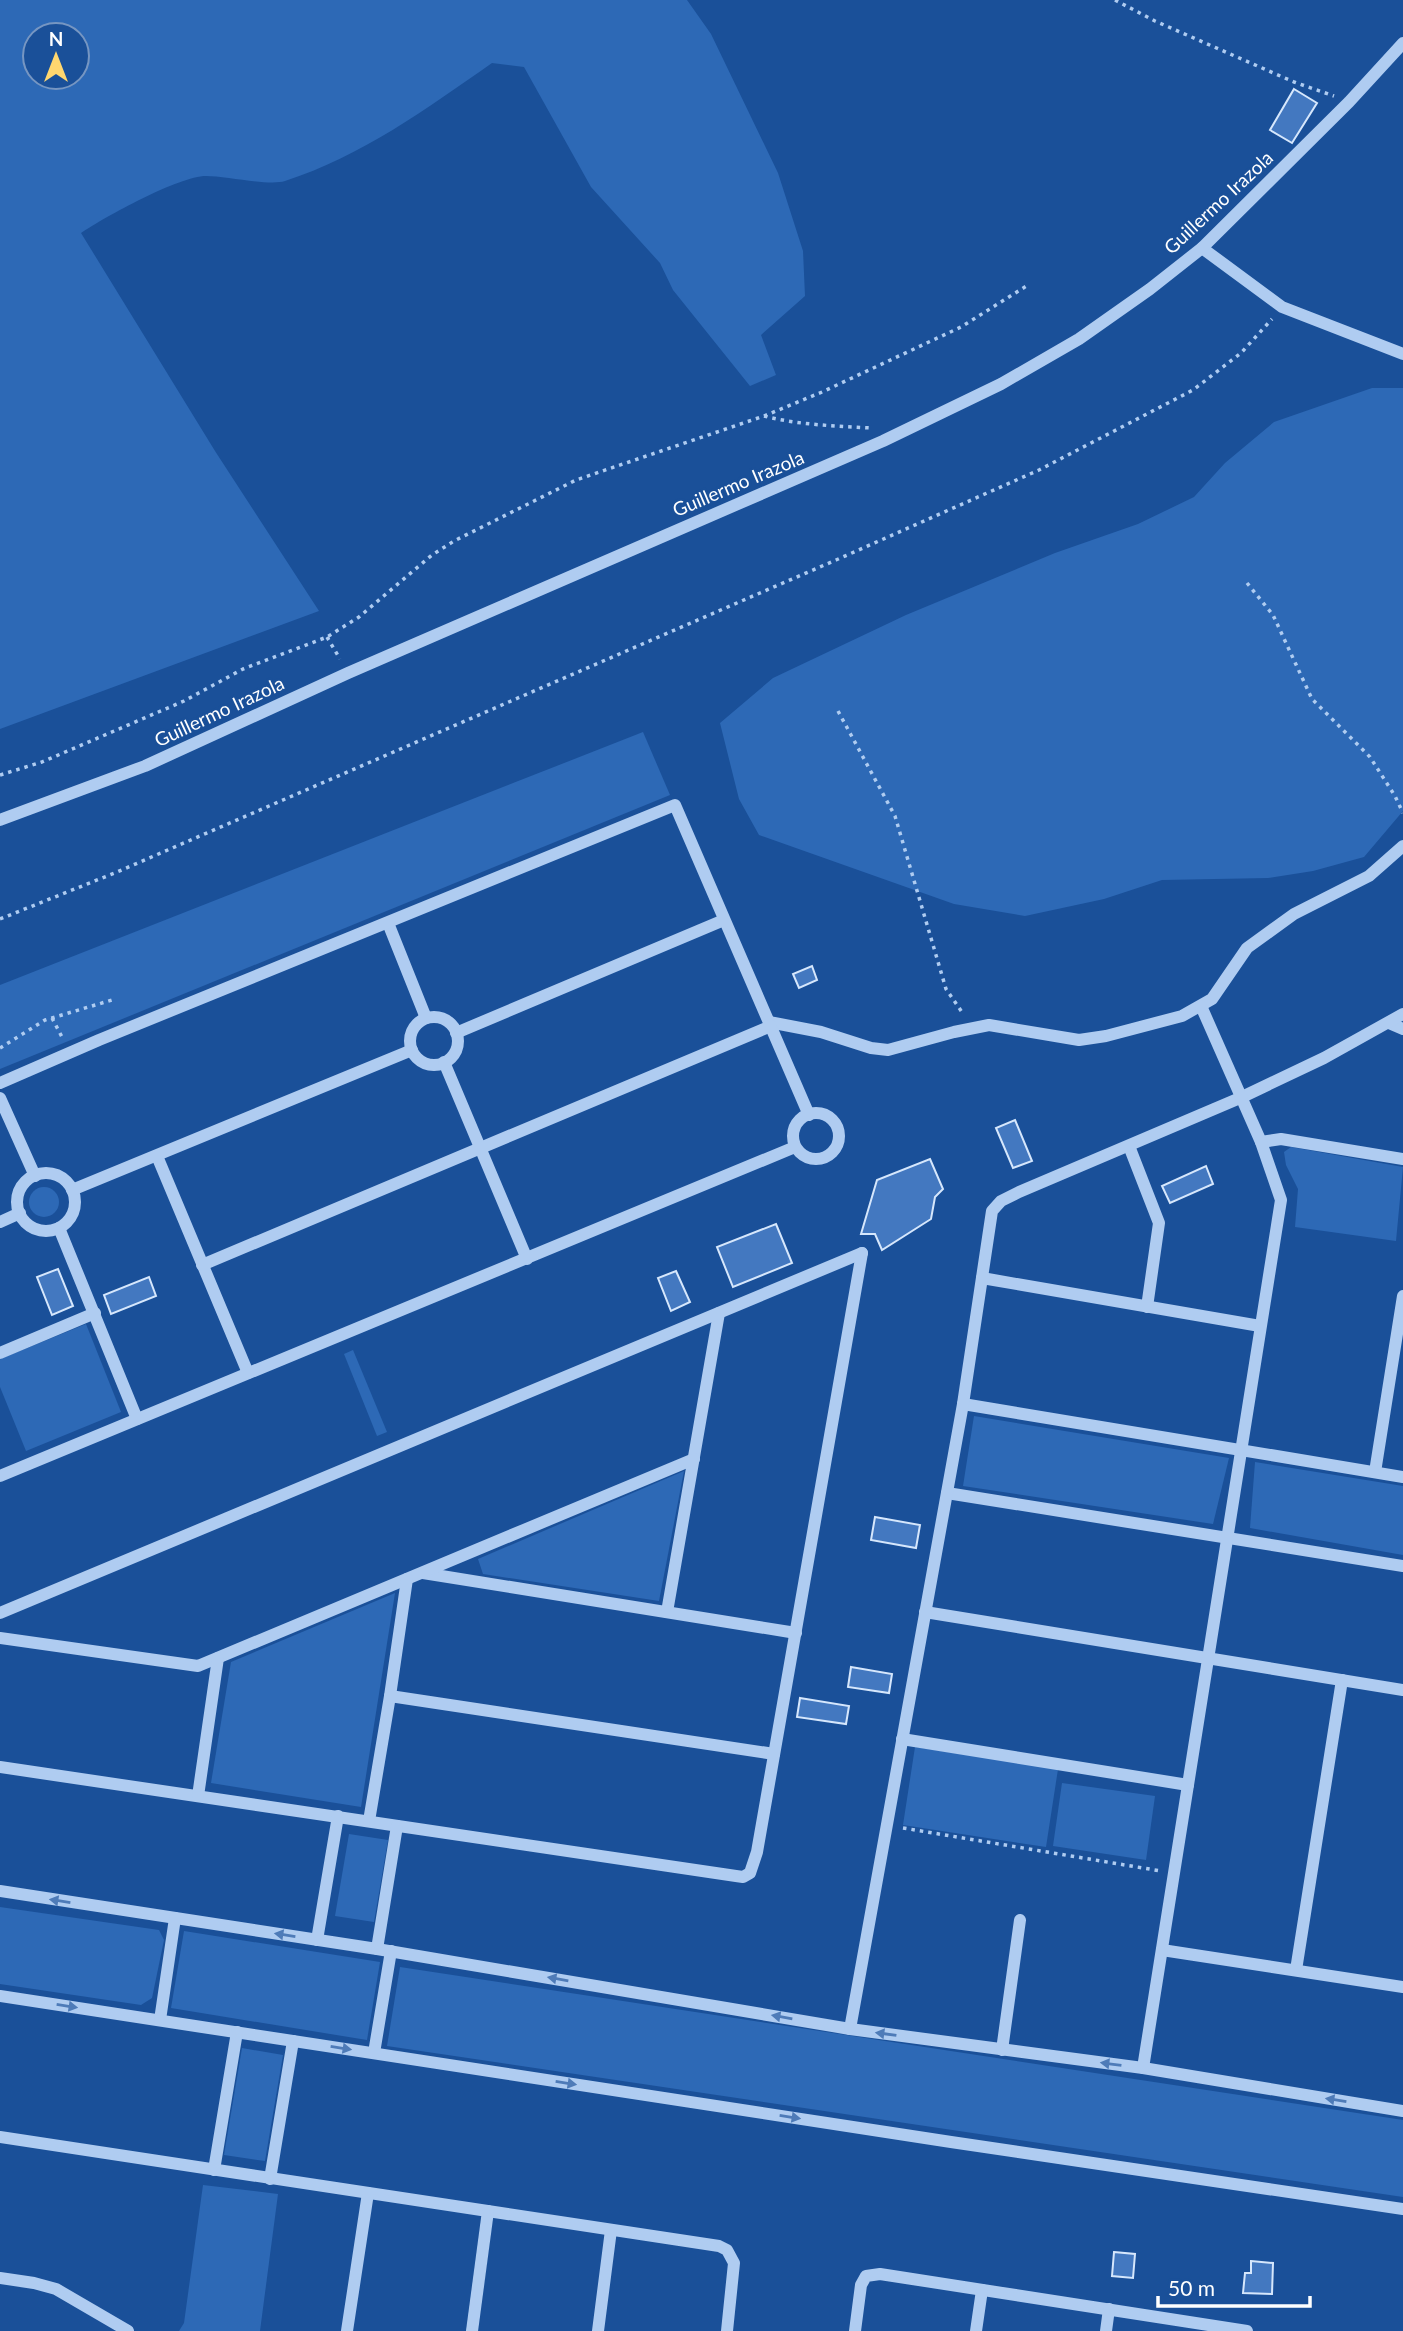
<svg xmlns="http://www.w3.org/2000/svg" width="1403" height="2331" font-family="Lato,sans-serif">
  <style>
    .green { fill: #2d69b6; fill-rule: evenodd }
    .building { fill: #4378c0; stroke: #d6e7fc; stroke-width: 2 }
    .lines { fill: none; stroke-linecap: round; stroke-linejoin: round }
    .path { stroke: #afccf1; stroke-width: 3.5; stroke-dasharray: 3.5 5; stroke-linecap: butt }
    .minor { stroke: #afccf1; stroke-width: 12 }
    .oneway { fill: #4e7bb8 }
    .labels { text-anchor: middle; dominant-baseline: central; stroke-width: 5; stroke-linejoin: round; paint-order: stroke }
    .street-label { font-size: 19px; fill: #fff; stroke: #1a5099 }
  </style>
  <rect width="100%" height="100%" fill="#1a5099"/>
  <g class="green">
    <path d="M0 0H687L711 34 778 173 803 251 805 296 761 335 776 375 750 386 673 290 660 263 591 187 524 67 492 63C426 109 362 156 285 181 269 186 226 176 206 176 179 176 105 217 81 233L215 451 319 611 0 729ZM35 35H77V77H35Z"/>
    <path d="M1372 388H1403V811L1364 857 1313 871 1268 878 1162 880 1104 899 1025 916 954 904 759 835 739 799 720 723 773 678 906 615 1055 553 1138 524 1194 497 1225 463 1274 422Z"/>
    <path d="M643 732 670 795 0 1069V985Z"/>
    <path d="M1291 1147 1403 1167 1396 1241 1295 1227 1298 1189 1286 1165 1284 1152Z"/>
    <circle cx="44" cy="1202" r="15"/>
    <path d="M86 1324 121 1412 26 1451 0 1387V1359Z"/>
    <path d="M353 1350 387 1432 377 1436 344 1354Z"/>
    <path d="M974 1416 1229 1458 1213 1524 963 1486Z"/>
    <path d="M1255 1462 1403 1486V1555L1250 1528Z"/>
    <path d="M684 1471 659 1601 483 1574 478 1559Z"/>
    <path d="M395 1593 361 1807 211 1783 231 1662Z"/>
    <path d="M915 1747 1058 1769 1046 1847 903 1825Z"/>
    <path d="M1062 1783 1155 1796 1146 1860 1053 1846Z"/>
    <path d="M349 1834 388 1840 374 1922 335 1916Z"/>
    <path d="M0 1907 159 1930 164 1940 152 1998 141 2005 0 1984Z"/>
    <path d="M184 1931 380 1962 367 2040 171 2008Z"/>
    <path d="M400 1967 1403 2120V2197L387 2046Z"/>
    <path d="M242 2048 283 2055 265 2161 224 2155Z"/>
    <path d="M203 2185 278 2194 260 2331H179L184 2323Z"/>
  </g>
  <g class="building">
    <path d="M1294 89 1317 103 1292 143 1270 130Z"/>
    <path d="M812 966 817 980 799 988 793 974Z"/>
    <path d="M1015 1120 1032 1161 1013 1168 996 1128Z"/>
    <path d="M930 1159 943 1189 935 1197 931 1219 882 1250 875 1234H861L877 1180Z"/>
    <path d="M1206 1166 1213 1184 1170 1203 1162 1186Z"/>
    <path d="M776 1224 792 1263 733 1287 717 1247Z"/>
    <path d="M58 1269 73 1306 52 1315 37 1277Z"/>
    <path d="M676 1271 690 1302 671 1311 658 1278Z"/>
    <path d="M149 1277 156 1296 111 1314 104 1295Z"/>
    <path d="M875 1517 920 1525 916 1548 871 1540Z"/>
    <path d="M851 1667 892 1674 889 1693 848 1687Z"/>
    <path d="M800 1698 849 1706 846 1724 797 1717Z"/>
    <path d="M1114 2252 1135 2254 1133 2278 1112 2276Z"/>
    <path d="M1251 2261 1273 2263 1272 2294 1243 2293 1245 2273H1251Z"/>
  </g>
  <g class="lines">
    <g class="path">
      <path d="M1115 0 1155 21 1294 82 1334 96"/>
      <path d="M764 416C799 425 835 426 871 428"/>
      <path d="M1247 583 1273 615 1312 699 1370 757 1395 796 1403 813"/>
      <path d="M327 637 340 659"/>
      <path d="M838 711 895 816 946 989 964 1015"/>
      <path d="M0 775 42 762 184 701 243 669 327 637 359 617 432 555 454 541 576 480 764 416 822 392 961 327 1028 285"/>
      <path d="M0 919 117 872 836 560 1039 470 1193 390 1241 353 1272 319"/>
      <path d="M52 1018 63 1039"/>
      <path d="M0 1048 45 1020 112 1000"/>
      <path d="M903 1828 1161 1871"/>
    </g>
    <g class="minor">
      <path d="M1202 248 1282 307 1403 354"/>
      <path d="M0 820 145 766 348 673 883 441 1001 384 1079 339 1150 289 1202 248 1349 102 1403 43"/>
      <path d="M388 923 426 1018"/>
      <circle cx="434" cy="1041" r="24"/>
      <path d="M769 1022 821 1032 871 1048 888 1050 954 1032 989 1025 1079 1040 1106 1036 1182 1016 1212 999 1247 948 1294 914 1369 876 1403 846"/>
      <path d="M1389 1023 1403 1029"/>
      <path d="M456 1033 724 920"/>
      <path d="M444 1062 527 1259"/>
      <path d="M0 1083 99 1040 675 805 809 1115"/>
      <path d="M0 1098 35 1176"/>
      <circle cx="816" cy="1136" r="23"/>
      <path d="M1261 1142 1281 1139 1403 1159"/>
      <path d="M1129 1146 1159 1223 1147 1307"/>
      <path d="M157 1156 248 1373"/>
      <circle cx="46" cy="1202" r="29"/>
      <path d="M72 1190 412 1050"/>
      <path d="M0 1222 20 1213"/>
      <path d="M59 1228 137 1419"/>
      <path d="M202 1265 771 1026"/>
      <path d="M982 1278 1260 1326"/>
      <path d="M0 1353 95 1313"/>
      <path d="M963 1404 1403 1477"/>
      <path d="M1375 1472 1403 1296"/>
      <path d="M0 1476 795 1147"/>
      <path d="M947 1493 1403 1566"/>
      <path d="M423 1573 796 1633"/>
      <path d="M667 1612 719 1313"/>
      <path d="M925 1612 1403 1690"/>
      <path d="M0 1613 862 1253"/>
      <path d="M0 1638 198 1666 694 1459"/>
      <path d="M390 1696 774 1754"/>
      <path d="M902 1739 1188 1785"/>
      <path d="M0 1767 736 1876 743 1877 750 1873 757 1852 862 1253"/>
      <path d="M198 1796 218 1658"/>
      <path d="M369 1821 390 1696 407 1579"/>
      <path d="M0 1891 377 1949 850 2029 1143 2068 1403 2111"/>
      <path d="M317 1940 338 1816"/>
      <path d="M377 1949 397 1826"/>
      <path d="M1162 1950 1403 1987"/>
      <path d="M1296 1970 1342 1680"/>
      <path d="M0 1996 951 2142 1403 2209"/>
      <path d="M160 2020 175 1918"/>
      <path d="M850 2029 963 1404 992 1211 1001 1201 1019 1192 1240 1098 1324 1058 1403 1014"/>
      <path d="M1002 2050 1020 1920"/>
      <path d="M374 2053 391 1951"/>
      <path d="M1143 2068 1281 1200 1261 1142 1201 1006"/>
      <path d="M0 2137 719 2246 727 2250 734 2263 727 2331"/>
      <path d="M214 2170 237 2032"/>
      <path d="M270 2179 293 2041"/>
      <path d="M0 2278 34 2283 56 2289 128 2331"/>
      <path d="M347 2331 368 2193"/>
      <path d="M472 2331 488 2211"/>
      <path d="M598 2331 611 2230"/>
      <path d="M855 2331 861 2285 866 2276 880 2274 1247 2331"/>
      <path d="M976 2331 982 2290"/>
      <path d="M1106 2331 1109 2309"/>
    </g>
  </g>
  <defs><path id="oneway-solid" d="M-6-.8H1V-3.2L6.5 0L1 3.2V.8H-6Z" transform="scale(1.75)"/></defs>
  <g class="oneway">
    <use href="#oneway-solid" transform="translate(60 1901) rotate(-171)"/>
    <use href="#oneway-solid" transform="translate(285 1935) rotate(-171)"/>
    <use href="#oneway-solid" transform="translate(558 1979) rotate(-170)"/>
    <use href="#oneway-solid" transform="translate(67 2006) rotate(9)"/>
    <use href="#oneway-solid" transform="translate(782 2017) rotate(-170)"/>
    <use href="#oneway-solid" transform="translate(886 2034) rotate(-172)"/>
    <use href="#oneway-solid" transform="translate(341 2048) rotate(9)"/>
    <use href="#oneway-solid" transform="translate(1111 2064) rotate(-173)"/>
    <use href="#oneway-solid" transform="translate(566 2083) rotate(9)"/>
    <use href="#oneway-solid" transform="translate(1336 2100) rotate(-171)"/>
    <use href="#oneway-solid" transform="translate(790 2117) rotate(9)"/>
  </g>
  <g class="labels">
    <g class="street-label">
      <text transform="translate(1218 202) rotate(-43)">Guillermo Irazola</text>
      <text transform="translate(738 483) rotate(-23)">Guillermo Irazola</text>
      <text transform="translate(219 711) rotate(-25)">Guillermo Irazola</text>
    </g>
  </g>
  <g transform="translate(56 56)"><circle r="33" fill="#1a5099" stroke="#7696c2" stroke-width="2"/>
  <path d="M0-5L12 26L0 18L-12 26Z" fill="#ffd76f"/>
  <text y="-10" font-size="19" font-weight="bold" text-anchor="middle" fill="#ffffff">N</text>
  </g>
  <path d="M1158 2296v10h152v-10" fill="none" stroke="#ffffff" stroke-width="3.5"/>
  <text x="1168" y="2296" font-size="21" fill="#ffffff" stroke="#1a5099" stroke-width="5" paint-order="stroke">50 m</text>
</svg>
